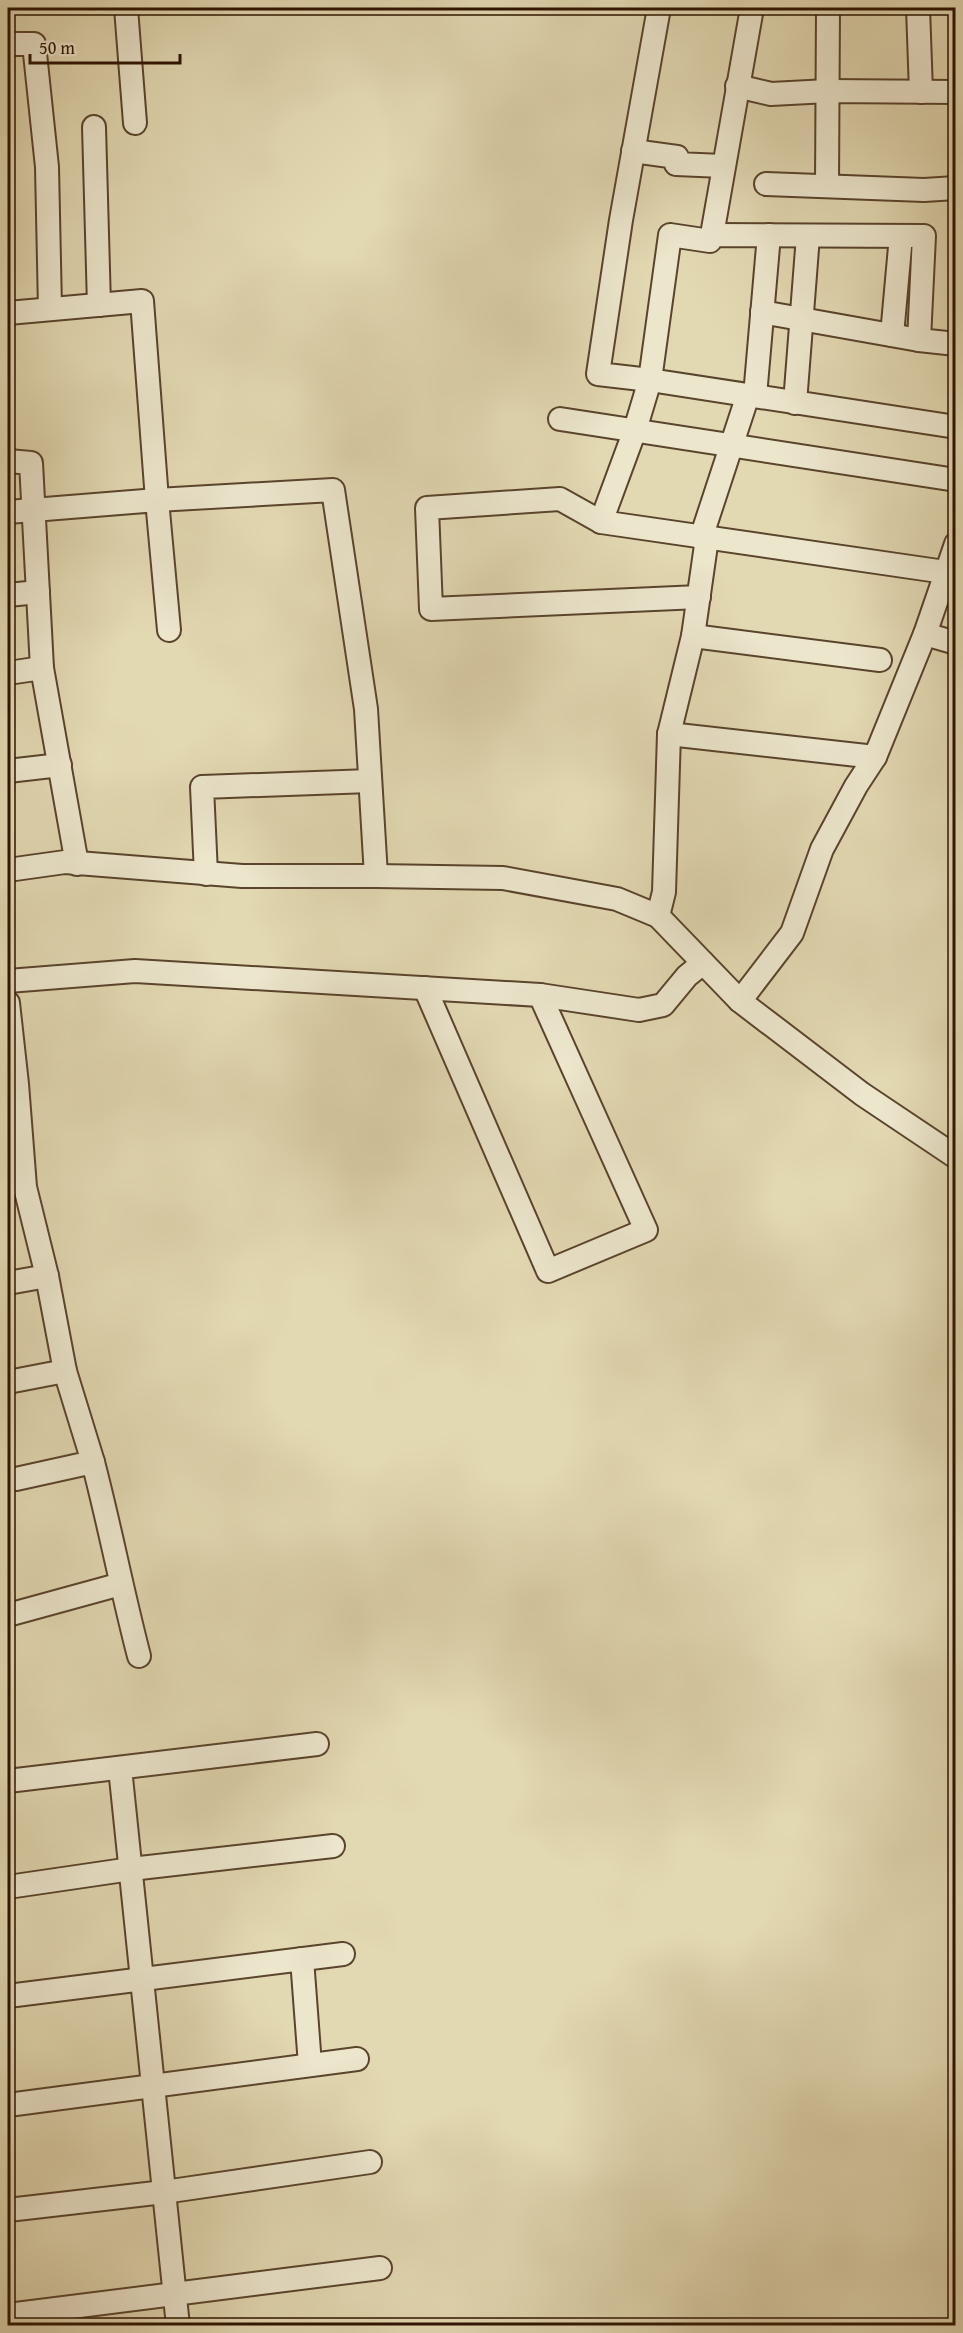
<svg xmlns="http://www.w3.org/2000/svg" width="963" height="2333" font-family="'Gentium Book Plus',serif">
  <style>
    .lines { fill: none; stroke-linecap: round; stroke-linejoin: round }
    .minor-casing { stroke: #5a442c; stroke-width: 26 }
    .minor { stroke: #ece6cd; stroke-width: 22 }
  </style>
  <rect width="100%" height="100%" fill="#e2d8b2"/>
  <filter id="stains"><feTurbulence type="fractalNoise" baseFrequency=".00333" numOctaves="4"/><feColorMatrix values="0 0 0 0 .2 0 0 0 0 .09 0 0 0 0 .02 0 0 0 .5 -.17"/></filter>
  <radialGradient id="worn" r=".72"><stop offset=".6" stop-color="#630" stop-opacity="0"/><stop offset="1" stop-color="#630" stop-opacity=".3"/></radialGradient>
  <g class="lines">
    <defs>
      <g id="minor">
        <path d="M126 8 135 123"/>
        <path d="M659 8 621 220 598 374 650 380 956 427"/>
        <path d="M918 8 921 92"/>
        <path d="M8 44H34L47 167 50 309"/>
        <path d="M737 86 771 94 828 91 956 92"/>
        <path d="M94 127 99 305"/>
        <path d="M633 151 677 157 676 164 723 166"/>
        <path d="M766 184 924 190 956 188"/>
        <path d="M827 186 828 8"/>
        <path d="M712 235 752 8"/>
        <path d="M762 312 919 340"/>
        <path d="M8 313 142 301 157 500 333 490 366 709 376 876"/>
        <path d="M892 335 901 236"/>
        <path d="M755 396 769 235"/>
        <path d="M795 403 808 236"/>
        <path d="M560 419 956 480"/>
        <path d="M8 461 31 463 42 668 77 864"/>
        <path d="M8 512 157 500 169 630"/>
        <path d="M601 522 560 499 427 508 431 609 699 597"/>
        <path d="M701 538 748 395"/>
        <path d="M945 572 601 522 635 430 650 380 670 235 710 241 712 235 924 236 919 340 956 344"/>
        <path d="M8 595 38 592"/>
        <path d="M925 634 956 643"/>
        <path d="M693 636 880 660"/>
        <path d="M8 673 42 668"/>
        <path d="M669 734 875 757"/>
        <path d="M8 771 60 765"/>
        <path d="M8 870 65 862 242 876H376L503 878 617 899 658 916 740 1001 862 1094 956 1157"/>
        <path d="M206 874 202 787 370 781"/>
        <path d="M658 916 664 892 669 734 693 636 707 538"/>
        <path d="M8 981 135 971 540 995 639 1010 663 1005 687 976 703 963"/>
        <path d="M425 988 548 1271 646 1230 540 995"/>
        <path d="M740 1001 792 933 822 849 856 786 875 757 925 634 956 544"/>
        <path d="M8 1003 17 1084 25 1187 47 1276 8 1283"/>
        <path d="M8 1382 65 1371"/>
        <path d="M93 1462C110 1527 122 1591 139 1656"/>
        <path d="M16 1479 93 1462 65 1371 47 1276"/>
        <path d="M8 1615 121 1584"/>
        <path d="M120 1768 178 2326"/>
        <path d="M8 1781 317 1744"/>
        <path d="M8 1887 131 1869 333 1846"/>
        <path d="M302 1959 310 2065"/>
        <path d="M8 1996 343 1954"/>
        <path d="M8 2105 357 2059"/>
        <path d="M8 2210 164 2192 370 2162"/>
        <path d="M8 2315 380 2268"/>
      </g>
    </defs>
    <use href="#minor" class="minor-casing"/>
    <use href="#minor" class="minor"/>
  </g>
  <rect width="963" height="2333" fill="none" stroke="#e2d8b2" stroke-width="30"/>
  <rect x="9" y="9" width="945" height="2315" fill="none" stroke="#2d1300" stroke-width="3"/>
  <rect x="15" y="15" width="933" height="2303" fill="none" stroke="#2d1300" stroke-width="1.5"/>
  <path d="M30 54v9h150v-9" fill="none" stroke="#2d1300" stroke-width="3"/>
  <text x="39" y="54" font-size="18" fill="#2d1300" stroke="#ece6cd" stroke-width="4.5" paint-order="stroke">50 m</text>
  <rect width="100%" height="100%" filter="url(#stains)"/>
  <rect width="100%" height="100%" fill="url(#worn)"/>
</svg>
